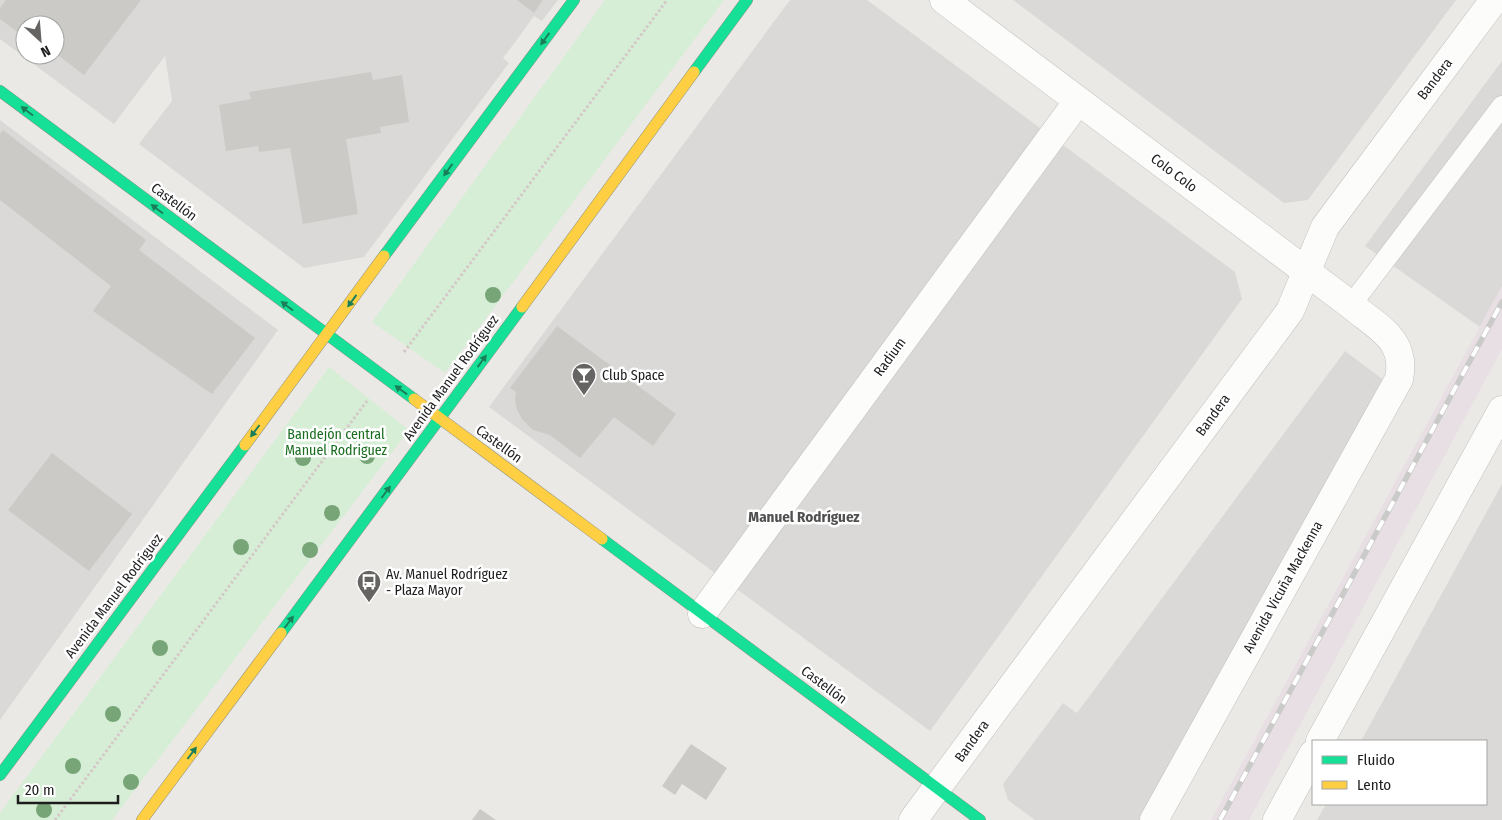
<svg xmlns="http://www.w3.org/2000/svg" width="1502" height="820" font-family="'Fira Sans Condensed',sans-serif">
  <style>
    .residential { fill: #dad9d7; fill-rule: evenodd }
    .industrial { fill: #e8dfe4 }
    .park { fill: #d7eed6 }
    .building { fill: #cccac7 }
    .lines { fill: none; stroke-linecap: round; stroke-linejoin: round }
    .lane-casing { stroke: #c1c0be; stroke-width: 21 }
    .street-casing { stroke: #c1c0be; stroke-width: 29 }
    .fast-casing { stroke: #919280; stroke-width: 12 }
    .slow-casing { stroke: #919280; stroke-width: 12 }
    .path { stroke: #d4c8c7; stroke-width: 3; stroke-dasharray: 2.5 2.5; stroke-linecap: butt }
    .lane { stroke: #fcfcfb; stroke-width: 20 }
    .street { stroke: #fcfcfb; stroke-width: 28 }
    .fast { stroke: #16e098; stroke-width: 11 }
    .slow { stroke: #ffcf43; stroke-width: 11 }
    .rail-casing { stroke: #cacac9; stroke-width: 5.5 }
    .rail { stroke: #fff; stroke-width: 4; stroke-dasharray: 11; stroke-linecap: butt }
    .tree { fill: #78a578 }
    .oneway { fill: #1a7e5a }
    .labels { text-anchor: middle; dominant-baseline: central; stroke-width: 5; stroke-linejoin: round; paint-order: stroke }
    .street-label { font-size: 14px; fill: #1d1d1d; stroke: #fff }
    .poi-label { font-size: 14px; fill: #1d1d1d; stroke: #fff; text-anchor: start }
    .park-label { font-size: 14px; fill: #196d1e; stroke: #fff }
    .neighbourhood-label { font-size: 15px; font-weight: bold; fill: #505050; stroke: #fff }
  </style>
  <rect width="100%" height="100%" fill="#ebe9e6"/>
  <g class="residential">
    <path d="M0 0H558L542 21 534 16 510 49 503 58 509 63 364 257 304 268 139 144 172 101 165 56 114 124 0 39ZM25 25H55V55H25Z"/>
    <path d="M790 0H867L1235 272 1242 299 930 731 489 407Z"/>
    <path d="M1013 0H1456L1308 200 1284 203Z"/>
    <path d="M1502 61V286L1480 327 1365 246Z"/>
    <path d="M0 120 278 330 0 720Z"/>
    <path d="M1345 351 1385 381 1145 820H1035L1008 800 1003 784 1063 703 1077 713Z"/>
    <path d="M1502 484V820H1317L1326 804H1486V741H1361Z"/>
  </g>
  <path class="industrial" d="M1502 286V349L1249 820H1211Z"/>
  <g class="park">
    <path d="M605 0H724L445 373 372 322Z"/>
    <path d="M329 367 409 430 112 820H0V813Z"/>
  </g>
  <g class="building">
    <path d="M6 0H141L84 75 55 53V25H25V38L0 19V8Z"/>
    <path d="M517 0H543L534 13Z"/>
    <path d="M371 72 373 80 402 75 409 122 380 127 381 133 346 139 358 214 303 224 290 148 259 152 258 146 226 151 219 105 251 99 249 92Z"/>
    <path d="M3 130 146 240 139 250 255 338 212 394 93 311 111 286 0 200V134Z"/>
    <path d="M557 326 676 414 653 446 614 417 580 458 550 435 533 430 522 419 517 410 515 400 516 392 510 388Z"/>
    <path d="M52 453 132 514 89 571 8 510Z"/>
    <path d="M691 744 727 768 706 800 682 784 675 795 662 786Z"/>
    <path d="M480 809 496 820H472Z"/>
  </g>
  <g class="lines">
    <defs>
      <path id="lane" d="M1351 305 1502 106"/>
      <g id="street">
        <path d="M944 0 1351 305C1378 328 1407 339 1399 379L1154 820"/>
        <path d="M702 614 1078 101"/>
        <path d="M1320 741 1502 410"/>
        <path d="M913 820 1290 311 1325 227 1494 0"/>
        <path d="M1277 820 1313 754"/>
      </g>
      <g id="fast">
        <path d="M694 72 747 0"/>
        <path d="M0 91 414 399"/>
        <path d="M384 256 574 0"/>
        <path d="M602 539 980 820"/>
        <path d="M281 633 522 307"/>
        <path d="M0 775 245 445"/>
      </g>
      <g id="slow">
        <path d="M522 307 694 72"/>
        <path d="M414 399 602 539"/>
        <path d="M245 445 384 256"/>
        <path d="M142 820 281 633"/>
      </g>
    </defs>
    <use href="#lane" class="lane-casing"/>
    <use href="#street" class="street-casing"/>
    <use href="#fast" class="fast-casing"/>
    <use href="#slow" class="slow-casing"/>
    <g class="path">
      <path d="M404 352 667 0"/>
      <path d="M55 820 367 401"/>
    </g>
    <use href="#lane" class="lane"/>
    <use href="#street" class="street"/>
    <use href="#fast" class="fast"/>
    <use href="#slow" class="slow"/>
    <defs>
      <path id="rail" d="M1220 820 1502 302"/>
    </defs>
    <use href="#rail" class="rail-casing"/>
    <use href="#rail" class="rail"/>
  </g>
  <g class="tree">
    <circle cx="493" cy="295" r="8"/>
    <circle cx="367" cy="456" r="8"/>
    <circle cx="303" cy="458" r="8"/>
    <circle cx="332" cy="513" r="8"/>
    <circle cx="241" cy="547" r="8"/>
    <circle cx="310" cy="550" r="8"/>
    <circle cx="160" cy="648" r="8"/>
    <circle cx="113" cy="714" r="8"/>
    <circle cx="73" cy="766" r="8"/>
    <circle cx="131" cy="782" r="8"/>
    <circle cx="44" cy="810" r="8"/>
  </g>
  <defs><path id="oneway-solid" d="M-6-.8H1V-3.2L6.5 0L1 3.2V.8H-6Z" transform="scale(1.25)"/></defs>
  <g class="oneway">
    <use href="#oneway-solid" transform="translate(545 39) rotate(126)"/>
    <use href="#oneway-solid" transform="translate(27 111) rotate(-143)"/>
    <use href="#oneway-solid" transform="translate(448 170) rotate(126)"/>
    <use href="#oneway-solid" transform="translate(157 209) rotate(-143)"/>
    <use href="#oneway-solid" transform="translate(352 301) rotate(126)"/>
    <use href="#oneway-solid" transform="translate(287 306) rotate(-143)"/>
    <use href="#oneway-solid" transform="translate(482 361) rotate(-54)"/>
    <use href="#oneway-solid" transform="translate(401 390) rotate(-144)"/>
    <use href="#oneway-solid" transform="translate(255 431) rotate(127)"/>
    <use href="#oneway-solid" transform="translate(386 492) rotate(-53)"/>
    <use href="#oneway-solid" transform="translate(289 622) rotate(-53)"/>
    <use href="#oneway-solid" transform="translate(192 753) rotate(-53)"/>
  </g>
  <defs>
    <symbol id="bar-pin" viewBox="-11 -11 22 30"><path d="M0 17L-7.5 6A9.5 9.5 0 1 1 7.5 6Z" fill="#656463" stroke="#fff"/><path d="M-6-5H6L.8 .8V4.5H3.5V6h-7V4.5H-.8V.8Z" fill="#fff"/></symbol>
    <symbol id="bus-pin" viewBox="-11 -11 22 30"><path d="M0 17L-7.5 6A9.5 9.5 0 1 1 7.5 6Z" fill="#656463" stroke="#fff"/><path d="M-5-6H5V4H4V6H2V4H-2V6H-4V4H-5ZM-3.5-4V0h7V-4ZM-3.5 1.2v1.5H-2V1.2ZM2 1.2v1.5H3.5V1.2Z" fill="#fff"/></symbol>
  </defs>
  <g fill-rule="evenodd">
    <use href="#bar-pin" x="570" y="361" width="28" height="38"/>
    <use href="#bus-pin" x="355" y="568" width="28" height="38"/>
  </g>
  <g class="labels">
    <g class="street-label">
      <text transform="translate(1435 79) rotate(-53)">Bandera</text>
      <text transform="translate(1174 173) rotate(37)">Colo Colo</text>
      <text transform="translate(174 202) rotate(37)">Castellón</text>
      <text transform="translate(890 357) rotate(-54)">Radium</text>
      <text transform="translate(451 378) rotate(-54)">Avenida Manuel Rodríguez</text>
      <text transform="translate(1213 415) rotate(-54)">Bandera</text>
      <text transform="translate(499 444) rotate(36)">Castellón</text>
      <text transform="translate(1283 587) rotate(-61)">Avenida Vicuña Mackenna</text>
      <text transform="translate(114 596) rotate(-53)">Avenida Manuel Rodríguez</text>
      <text transform="translate(824 685) rotate(37)">Castellón</text>
      <text transform="translate(972 741) rotate(-54)">Bandera</text>
    </g>
    <g class="poi-label">
      <text x="602" y="375">Club Space</text>
      <text x="386" y="574">Av. Manuel Rodríguez<tspan x="386" dy="16">- Plaza Mayor</tspan></text>
    </g>
    <g class="park-label">
      <text x="336" y="434">Bandejón central<tspan x="336" dy="16">Manuel Rodriguez</tspan></text>
    </g>
    <g class="neighbourhood-label">
      <text x="804" y="517">Manuel Rodríguez</text>
    </g>
  </g>
  <rect x="1312" y="740" width="175" height="65" fill="#ffffff" stroke="#a5a5a5"/>
  <rect x="1322" y="756" width="25" height="8" fill="#16e098" stroke="#a5a5a5"/>
  <text x="1357" y="765" font-size="15" fill="#1d1d1d">Fluido</text>
  <rect x="1322" y="781" width="25" height="8" fill="#ffcf43" stroke="#a5a5a5"/>
  <text x="1357" y="790" font-size="15" fill="#1d1d1d">Lento</text>
  <g transform="translate(40 40) rotate(154)"><circle r="24" fill="#ffffff" stroke="#a5a5a5"/>
  <path d="M0-4L9 19L0 12L-9 19Z" fill="#656463"/>
  <text y="-8" font-size="14" font-weight="bold" text-anchor="middle" fill="#1d1d1d">N</text>
  </g>
  <path d="M18 795v8h100v-8" fill="none" stroke="#1d1d1d" stroke-width="2.5"/>
  <text x="25" y="795" font-size="15" fill="#1d1d1d" stroke="#ffffff" stroke-width="4" paint-order="stroke">20 m</text>
</svg>
